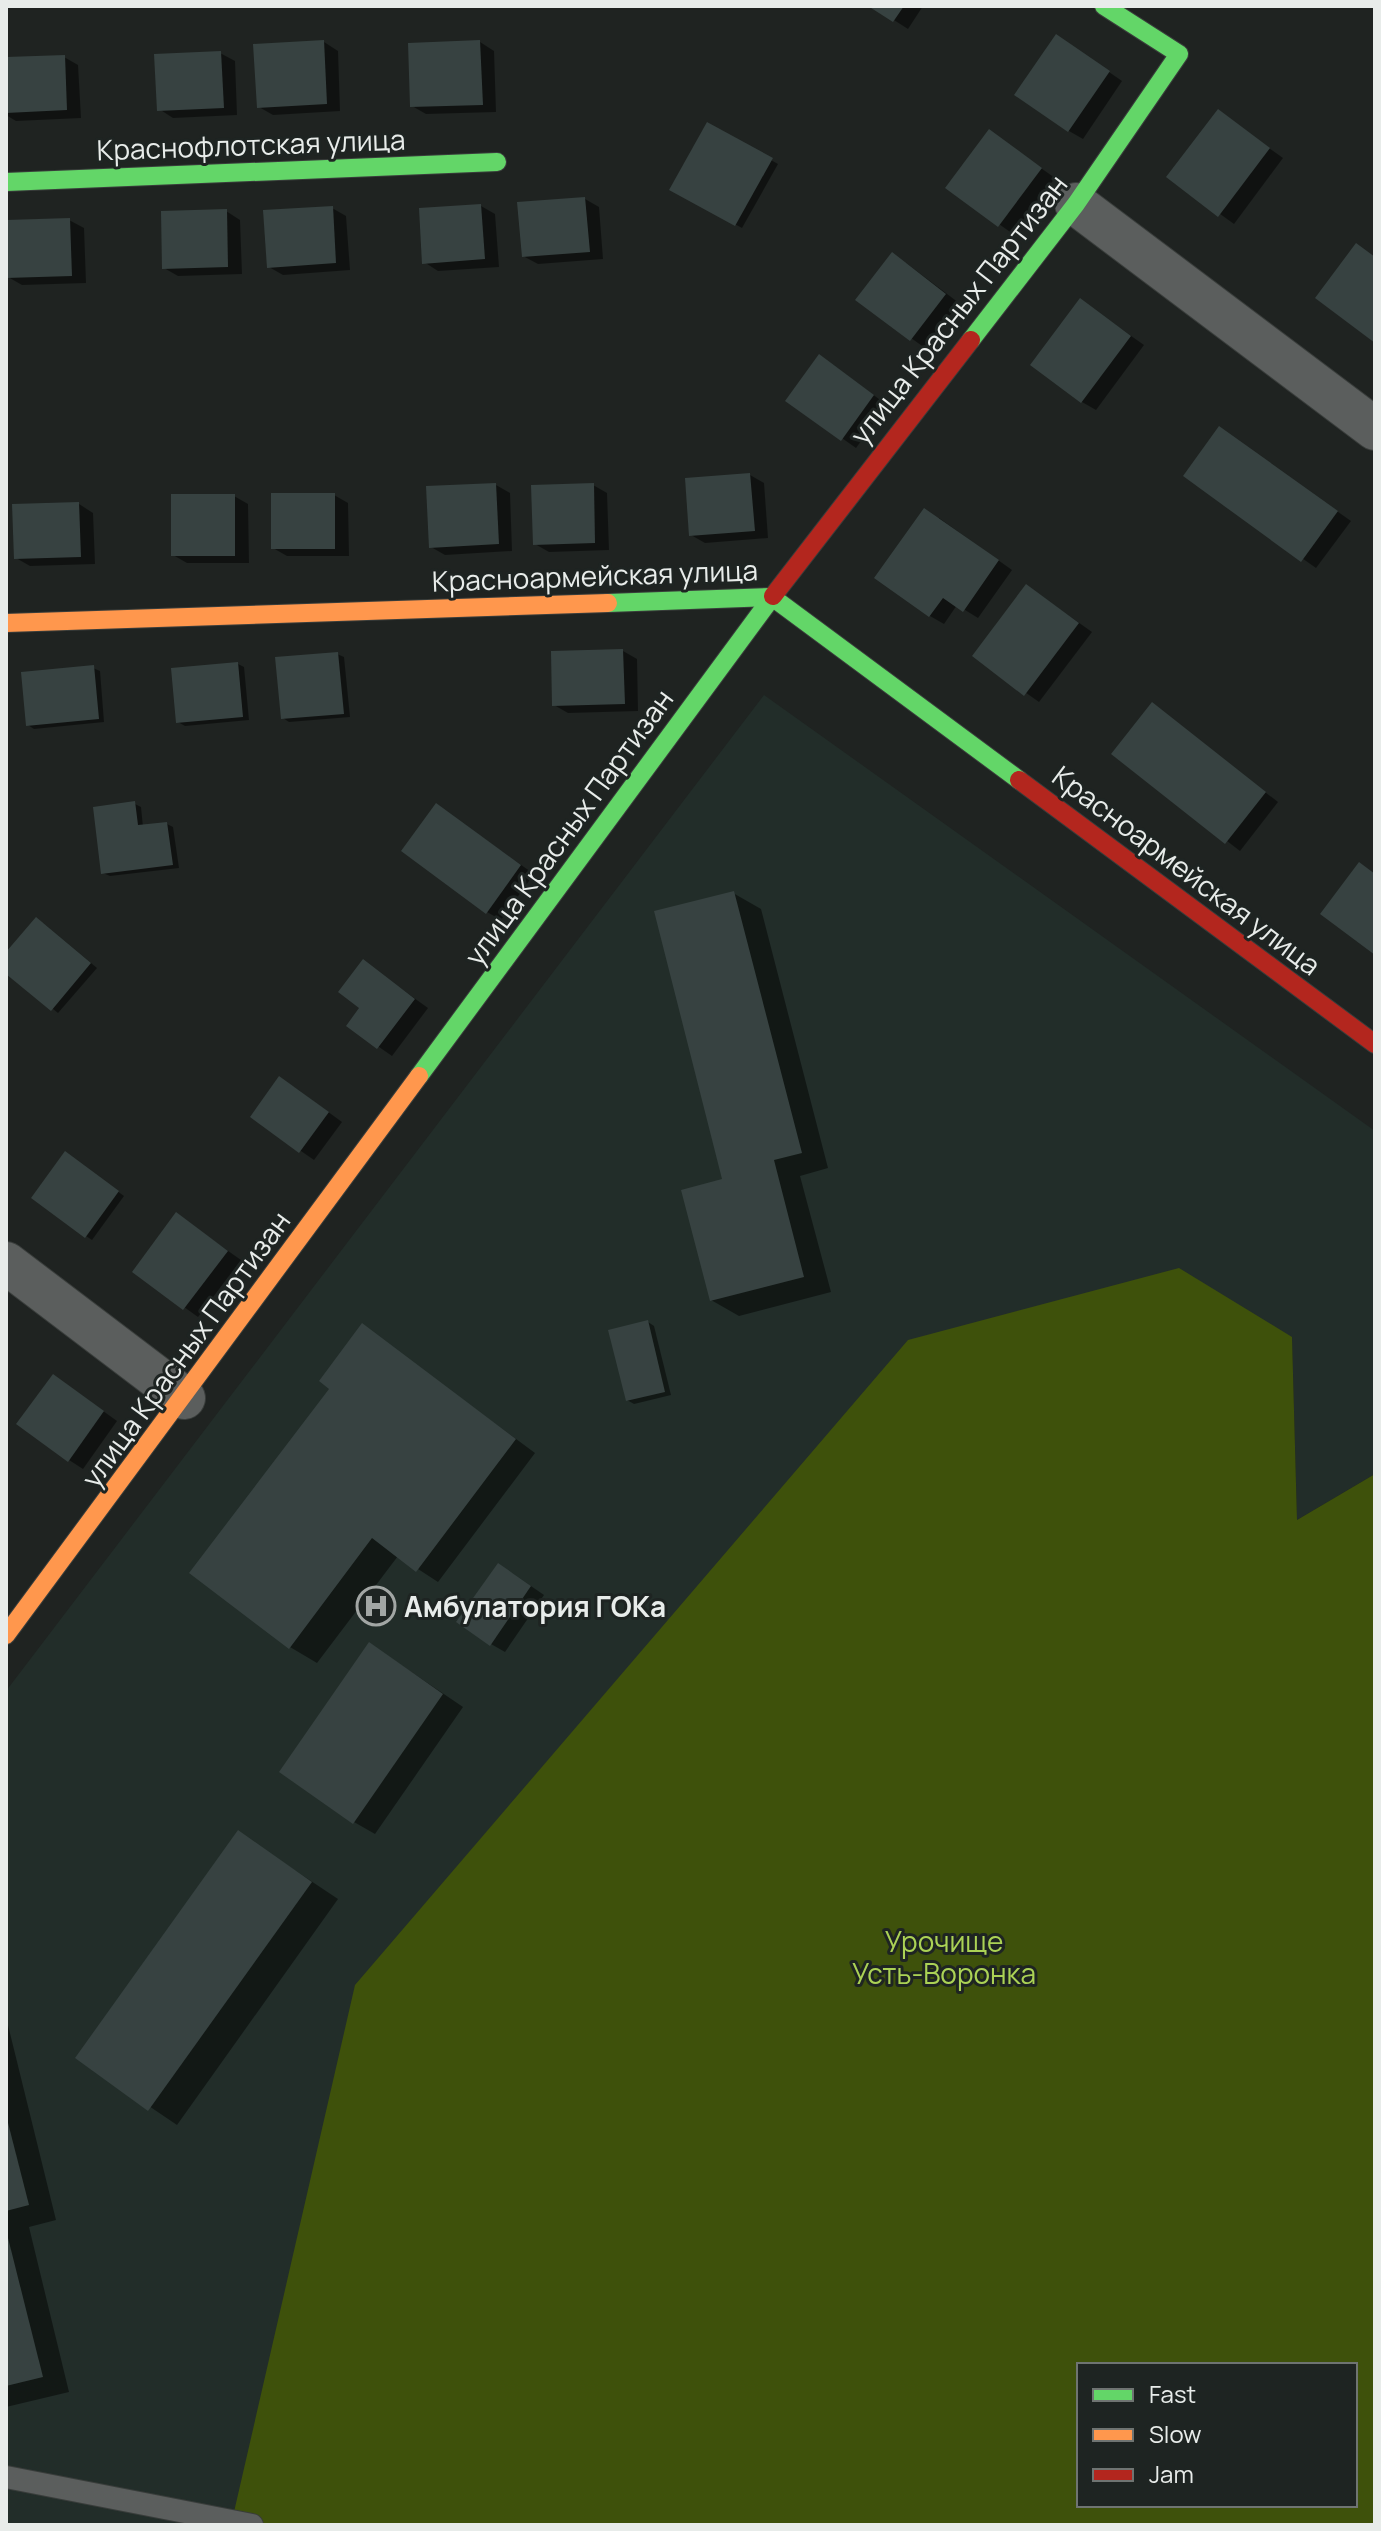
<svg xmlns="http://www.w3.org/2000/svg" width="1381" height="2531" font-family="Manrope,sans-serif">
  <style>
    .built { fill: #222d29 }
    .forest { fill: #3e510b; fill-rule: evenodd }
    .shadow { fill: #0007 }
    .building { fill: #374241 }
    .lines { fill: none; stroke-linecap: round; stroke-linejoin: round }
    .lane-casing { stroke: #393d3b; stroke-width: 24 }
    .street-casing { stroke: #393d3b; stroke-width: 44 }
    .fast-casing { stroke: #393d3b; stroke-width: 20 }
    .slow-casing { stroke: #393d3b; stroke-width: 20 }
    .jam-casing { stroke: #393d3b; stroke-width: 20 }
    .lane { stroke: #5b5e5d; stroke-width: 22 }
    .street { stroke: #5b5e5d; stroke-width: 42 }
    .fast { stroke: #63d668; stroke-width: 18 }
    .slow { stroke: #ff974d; stroke-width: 18 }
    .jam { stroke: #b3261e; stroke-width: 18 }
    .labels { text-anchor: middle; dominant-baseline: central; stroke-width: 6; stroke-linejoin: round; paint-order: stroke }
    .street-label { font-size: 28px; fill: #e8ecea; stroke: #1e2422 }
    .poi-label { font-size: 28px; font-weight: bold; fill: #e8ecea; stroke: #1e2422; text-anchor: start }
    .park-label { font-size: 28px; fill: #abd255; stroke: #1e2422 }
  </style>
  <rect width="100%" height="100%" fill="#1f2321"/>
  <path class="built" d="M764 695 1375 1131V1474L1297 1520 1292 1337 231 2525H6V1691Z"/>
  <path class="forest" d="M1179 1268 1292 1337 1297 1520 1375 1474V2525H231L355 1985 908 1340ZM1079 2365H1355V2505H1079Z"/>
  <g class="shadow">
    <path d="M872 6H923L908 29Z"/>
    <path d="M324 42 338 51 340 111 273 115 259 107Z"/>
    <path d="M480 42 494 51 496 112 426 114 412 106Z"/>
    <path d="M1070 45 1122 81 1083 139 1069 131Z"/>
    <path d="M220 53 235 61 237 115 173 118 159 109Z"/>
    <path d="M64 57 78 65 81 118 16 121 6 115V59Z"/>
    <path d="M1218 112 1283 158 1234 224 1169 177Z"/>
    <path d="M708 125 778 164 742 228 672 190Z"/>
    <path d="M990 132 1055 178 1013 234 948 188Z"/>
    <path d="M585 199 599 207 603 259 538 264 523 256Z"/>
    <path d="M481 206 495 214 499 267 438 271 424 262Z"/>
    <path d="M332 208 346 216 350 270 283 275 269 267Z"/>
    <path d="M226 211 240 220 242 274 178 276 164 268Z"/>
    <path d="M69 220 84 228 86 283 22 285 8 277 6 222Z"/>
    <path d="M906 263 959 303 925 348 858 300Z"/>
    <path d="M1080 300 1144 345 1096 410 1082 402Z"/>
    <path d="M833 365 887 405 856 448 788 400Z"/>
    <path d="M1220 429 1351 521 1316 568 1186 476Z"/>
    <path d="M750 475 764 483 768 538 705 543 691 535Z"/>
    <path d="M496 485 510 493 512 551 445 555 431 547Z"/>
    <path d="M593 485 607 493 609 550 549 552 535 544Z"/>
    <path d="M334 495 348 503 349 556H287L273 548Z"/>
    <path d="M234 496 248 504 249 563H187L173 555Z"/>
    <path d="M79 504 93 513 95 564 30 566 16 558Z"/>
    <path d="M939 518 1012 570 978 618 957 605 944 624 930 616Z"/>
    <path d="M1027 586 1092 632 1039 702 974 656Z"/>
    <path d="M623 651 637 659 638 711 568 713 554 705Z"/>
    <path d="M337 654 344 657 350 717 289 722 283 718Z"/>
    <path d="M238 664 244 667 249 720 185 726 178 722Z"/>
    <path d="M93 668 100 671 104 722 34 729 28 725Z"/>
    <path d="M1152 705 1278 802 1240 851 1114 754Z"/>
    <path d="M135 804 141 807 143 827 167 824 173 827 179 868 110 876 103 873Z"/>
    <path d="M436 805 534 874 501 920 487 912Z"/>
    <path d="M733 893 761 909 828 1168 800 1176 831 1292 739 1316 711 1300 724 1181Z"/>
    <path d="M43 923 97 968 58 1013 6 971V955Z"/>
    <path d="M364 962 428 1008 392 1056 349 1026 362 1008Z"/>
    <path d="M294 1087 342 1122 314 1160 252 1117Z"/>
    <path d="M72 1158 124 1196 92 1240 86 1236Z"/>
    <path d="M177 1215 241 1260 198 1317 134 1271Z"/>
    <path d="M648 1322 654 1326 671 1395 634 1404 627 1400Z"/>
    <path d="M363 1326 535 1453 438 1582 398 1556 317 1663 290 1647 332 1388Z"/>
    <path d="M67 1385 117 1421 83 1469 69 1460Z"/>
    <path d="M512 1573 544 1595 505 1652 491 1644Z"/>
    <path d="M370 1644 463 1707 375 1834 354 1822Z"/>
    <path d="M239 1833 338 1899 177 2125 78 2058Z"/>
    <path d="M6 2017 56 2220 29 2227 69 2392 6 2407Z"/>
  </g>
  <g class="building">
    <path d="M868 6H904L893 22Z"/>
    <path d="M1056 34 1110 71 1068 132 1014 95Z"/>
    <path d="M324 40 327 104 257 108 253 44Z"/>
    <path d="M480 40 483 105 410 107 408 43Z"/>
    <path d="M221 51 224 108 157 111 154 54Z"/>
    <path d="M65 55 67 110 6 113V57Z"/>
    <path d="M1218 109 1270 148 1218 217 1166 177Z"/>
    <path d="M707 122 773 158 735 226 669 190Z"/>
    <path d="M989 129 1042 168 998 227 945 188Z"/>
    <path d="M585 197 590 252 522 257 517 202Z"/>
    <path d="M481 204 485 259 422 264 419 208Z"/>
    <path d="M333 206 336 263 267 268 263 210Z"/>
    <path d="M227 209 228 267 162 269 161 211Z"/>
    <path d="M70 218 72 276 6 278V220Z"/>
    <path d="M1356 243 1375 257V343L1315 298Z"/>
    <path d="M892 252 946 294 910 341 855 300Z"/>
    <path d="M1080 298 1131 336 1081 403 1030 365Z"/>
    <path d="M819 354 874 395 841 441 785 401Z"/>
    <path d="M1219 426 1338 511 1301 562 1183 476Z"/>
    <path d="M750 473 755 531 689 536 685 478Z"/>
    <path d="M496 483 499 544 429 548 426 486Z"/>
    <path d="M594 483 595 543 533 545 531 485Z"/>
    <rect x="271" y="493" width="64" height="56"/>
    <rect x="171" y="494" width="64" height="62"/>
    <path d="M79 502 81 557 14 559 12 504Z"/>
    <path d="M924 508 999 560 963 612 943 598 929 617 874 578Z"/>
    <path d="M1026 584 1079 623 1024 696 972 656Z"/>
    <path d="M623 649 625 704 552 706 551 651Z"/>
    <path d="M338 652 344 714 281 719 275 657Z"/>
    <path d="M238 662 243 717 176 723 171 668Z"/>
    <path d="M94 665 99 719 26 726 21 672Z"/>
    <path d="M1152 702 1266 792 1225 844 1111 754Z"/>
    <path d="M135 801 138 825 167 822 173 865 101 874 93 807Z"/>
    <path d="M436 803 521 865 486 914 401 851Z"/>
    <path d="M1359 862 1375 874V955L1320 914Z"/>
    <path d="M734 891 802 1153 774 1160 804 1277 710 1301 681 1190 722 1179 654 911Z"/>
    <path d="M36 917 91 963 51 1011 6 974V952Z"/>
    <path d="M363 959 415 999 377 1049 346 1026 359 1008 338 992Z"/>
    <path d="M279 1076 329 1112 299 1153 250 1117Z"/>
    <path d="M65 1151 119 1191 85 1238 31 1198Z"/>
    <path d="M176 1212 228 1251 183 1310 132 1272Z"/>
    <path d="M648 1320 665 1392 626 1401 608 1330Z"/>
    <path d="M362 1323 516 1439 416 1572 372 1538 289 1649 189 1573 329 1389 319 1381Z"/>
    <path d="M53 1374 104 1411 68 1462 16 1424Z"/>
    <path d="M498 1563 531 1586 490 1646 456 1622Z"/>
    <path d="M369 1642 443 1694 353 1824 279 1772Z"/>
    <path d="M238 1830 312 1882 148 2111 75 2058Z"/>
    <path d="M6 2115 29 2205 6 2211Z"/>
    <path d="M6 2230 43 2377 6 2386Z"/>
  </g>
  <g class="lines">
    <defs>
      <path id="lane" d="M6 2477 252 2525"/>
      <g id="street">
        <path d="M1076 204 1375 429"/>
        <path d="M6 1263 184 1398"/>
      </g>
      <g id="fast">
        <path d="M6 182 497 162"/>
        <path d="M971 340 1076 204 1179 54 1104 6"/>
        <path d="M608 603 772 597 1019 780"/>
        <path d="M419 1076 773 596"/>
      </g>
      <g id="slow">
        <path d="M6 623 608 603"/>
        <path d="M6 1635 419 1076"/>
      </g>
      <g id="jam">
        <path d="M773 596 971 340"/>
        <path d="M1019 780 1375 1044"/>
      </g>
    </defs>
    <use href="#lane" class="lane-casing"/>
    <use href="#street" class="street-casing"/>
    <use href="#fast" class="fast-casing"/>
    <use href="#slow" class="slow-casing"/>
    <use href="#jam" class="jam-casing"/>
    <use href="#lane" class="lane"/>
    <use href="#street" class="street"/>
    <use href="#fast" class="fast"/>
    <use href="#slow" class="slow"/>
    <use href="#jam" class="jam"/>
  </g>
  <defs>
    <symbol id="hospital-ring" viewBox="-11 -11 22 22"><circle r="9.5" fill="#1e2422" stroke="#a2a6a4" stroke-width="1.5"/><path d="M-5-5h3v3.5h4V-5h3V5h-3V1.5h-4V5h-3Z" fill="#a2a6a4"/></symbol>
  </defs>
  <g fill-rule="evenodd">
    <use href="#hospital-ring" x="354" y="1584" width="44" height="44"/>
  </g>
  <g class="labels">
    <g class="street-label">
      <text transform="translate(251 144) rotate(-2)">Краснофлотская улица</text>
      <text transform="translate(958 309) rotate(-52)">улица Красных Партизан</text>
      <text transform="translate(595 575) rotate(-2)">Красноармейская улица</text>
      <text transform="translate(568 827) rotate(-54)">улица Красных Партизан</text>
      <text transform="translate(1187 870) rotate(37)">Красноармейская улица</text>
      <text transform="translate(185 1349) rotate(-54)">улица Красных Партизан</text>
    </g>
    <g class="poi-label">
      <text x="404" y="1606">Амбулатория ГОКа</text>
    </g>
    <g class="park-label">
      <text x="944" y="1941">Урочище<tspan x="944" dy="32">Усть-Воронка</tspan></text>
    </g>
  </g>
  <rect width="1381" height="2531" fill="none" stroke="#e8ecea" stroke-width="16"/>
  <rect x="1077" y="2363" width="280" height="144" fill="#1e2422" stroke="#6f7472" stroke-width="2"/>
  <rect x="1093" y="2389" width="40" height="12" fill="#63d668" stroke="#6f7472" stroke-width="2"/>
  <text x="1149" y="2403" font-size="24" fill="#e8ecea">Fast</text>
  <rect x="1093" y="2429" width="40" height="12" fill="#ff974d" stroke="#6f7472" stroke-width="2"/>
  <text x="1149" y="2443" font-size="24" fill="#e8ecea">Slow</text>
  <rect x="1093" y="2469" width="40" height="12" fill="#b3261e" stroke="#6f7472" stroke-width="2"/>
  <text x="1149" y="2483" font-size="24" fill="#e8ecea">Jam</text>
</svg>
